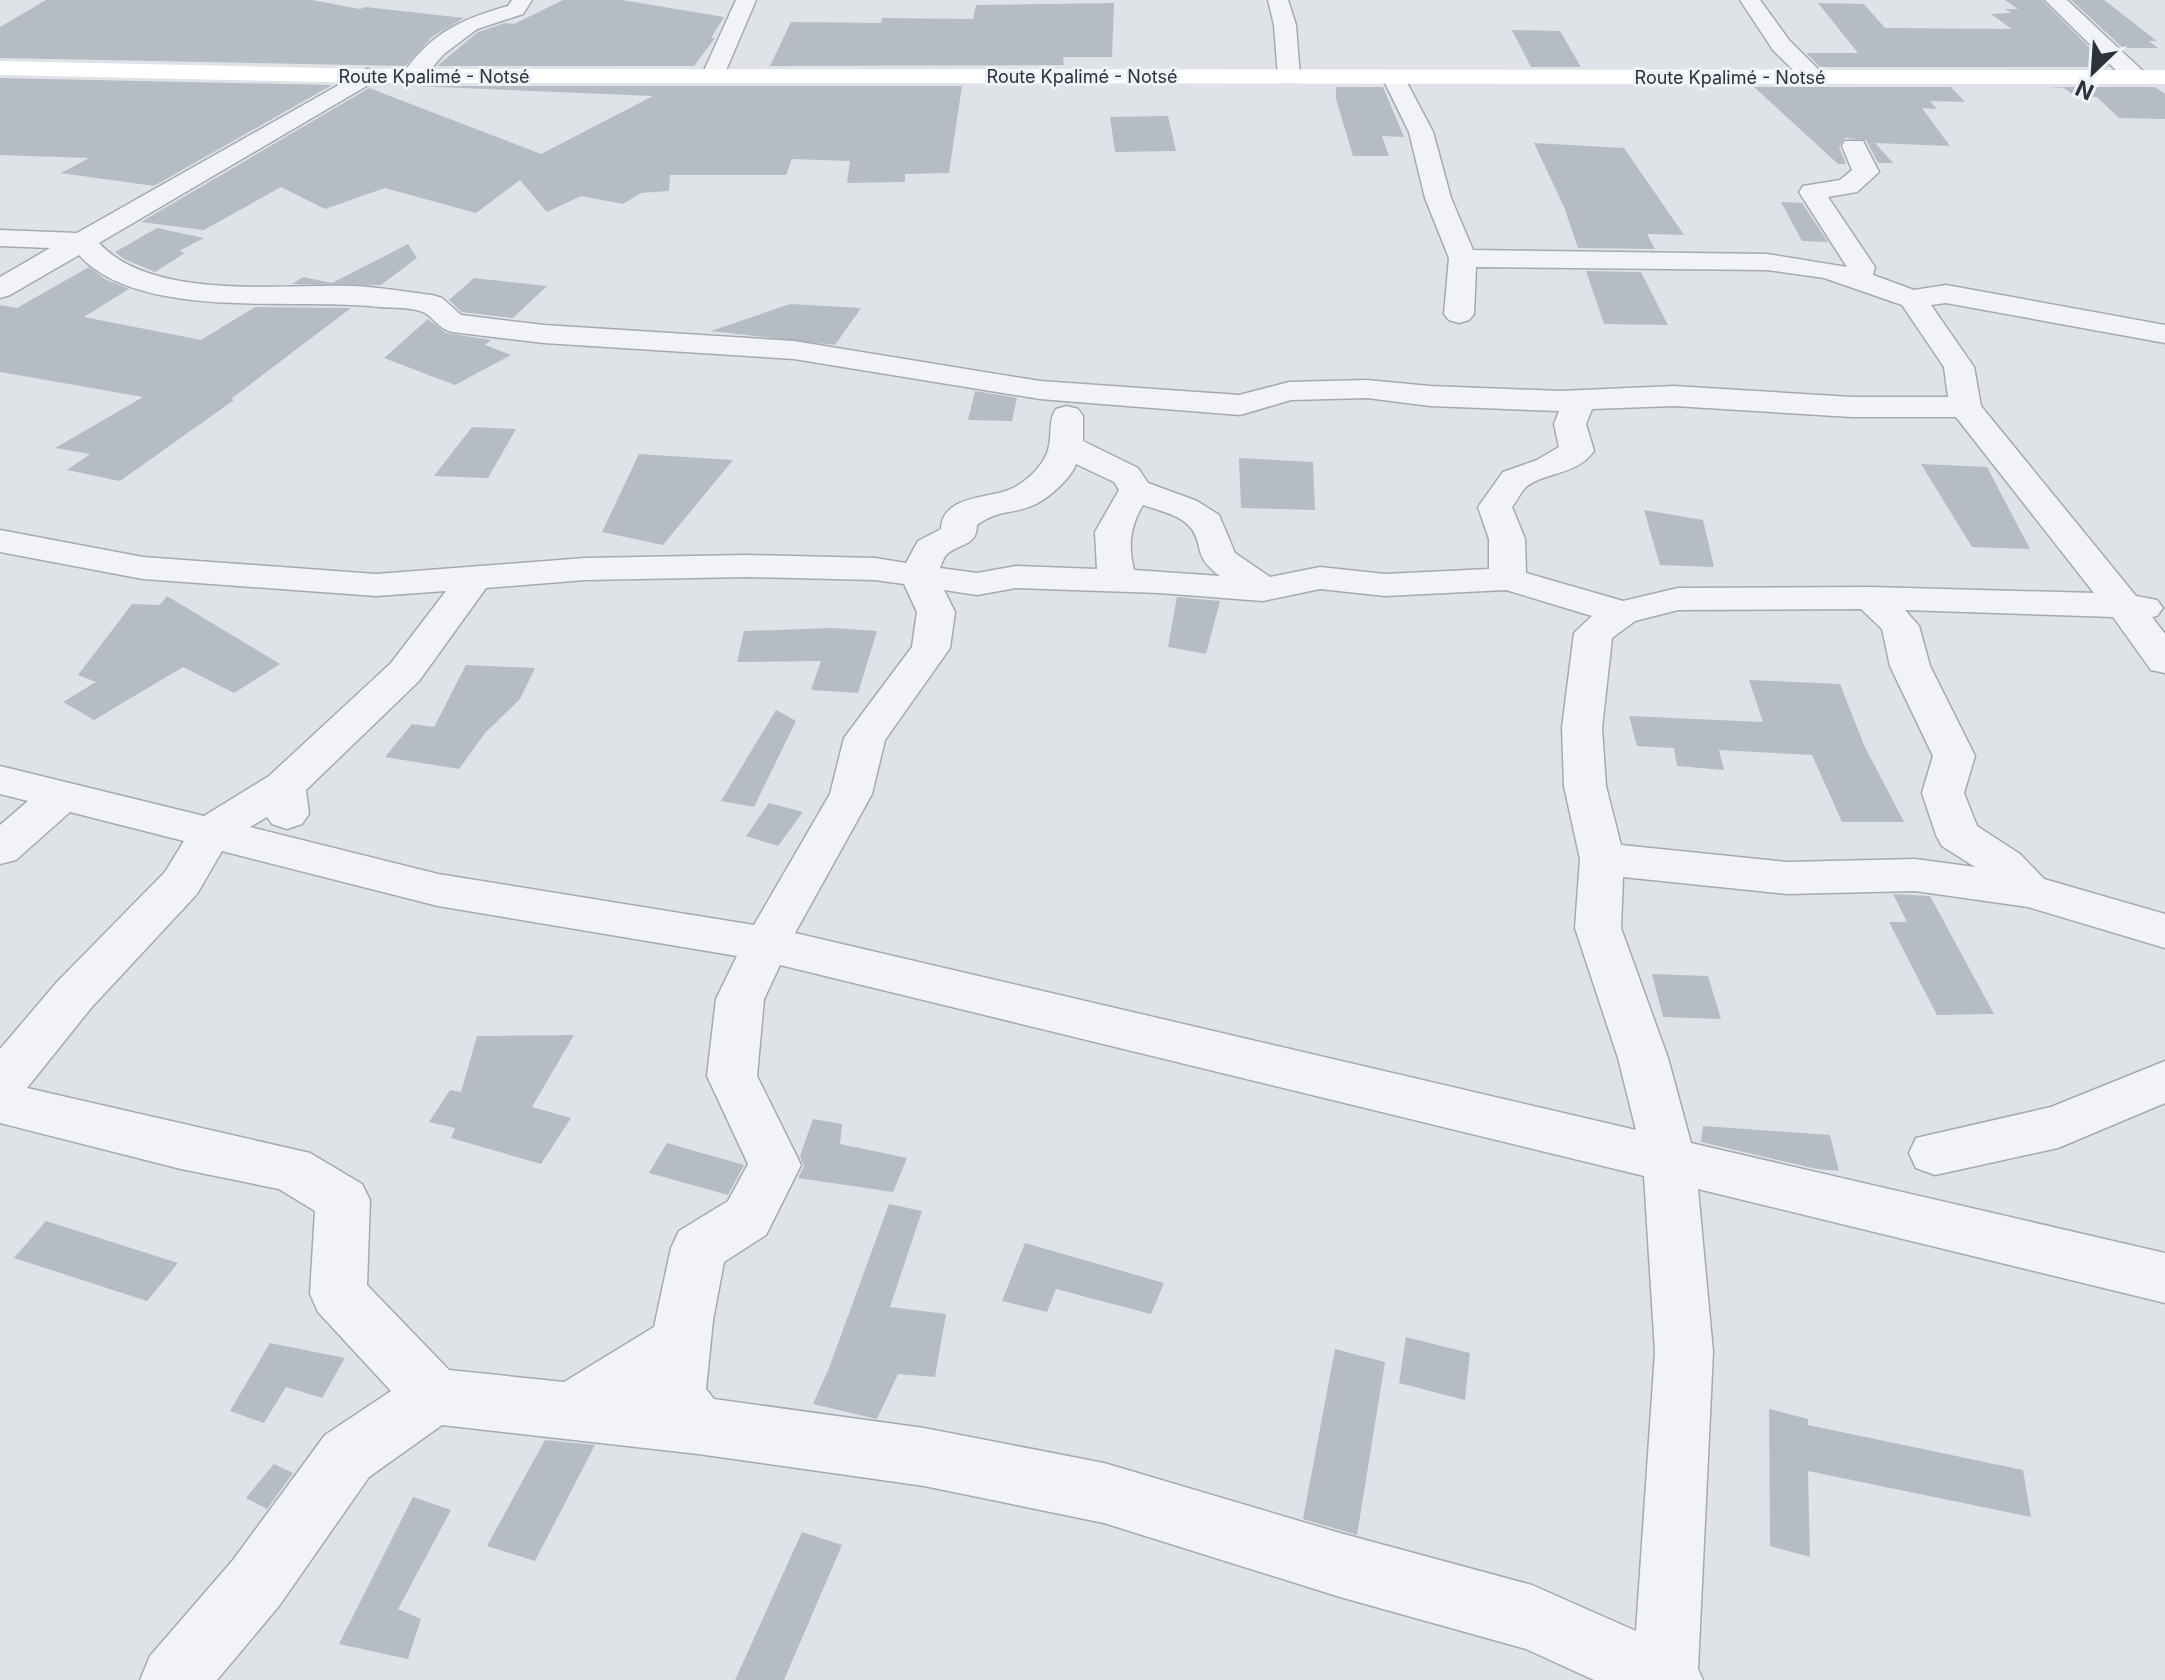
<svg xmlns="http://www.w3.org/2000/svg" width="2165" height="1680" font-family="Inter,sans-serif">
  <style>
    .building { fill: #b6bcc3 }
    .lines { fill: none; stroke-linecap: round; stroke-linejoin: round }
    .street-casing { stroke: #a5aab1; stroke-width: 3 }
    .street { fill: #f1f3f6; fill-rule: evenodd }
    .secondary { fill: #fff; fill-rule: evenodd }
    .labels { text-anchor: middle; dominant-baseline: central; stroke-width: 6; stroke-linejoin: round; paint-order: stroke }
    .far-street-label { font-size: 18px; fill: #29323d; stroke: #eef1f5 }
  </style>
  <rect width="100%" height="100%" fill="#dfe3e7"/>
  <g class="building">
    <path d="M46 0H312L360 9 366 7 464 18 433 36 405 66 0 58V27Z"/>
    <path d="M563 0H622L724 17 711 38H715L694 66H437L478 32 505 23 514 24Z"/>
    <path d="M2005 0H2042L2109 67H1820L1806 53H1858L1818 3 1864 4 1885 28 2012 29 1991 14 2011 13 2005 9H2018Z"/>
    <path d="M2071 0H2104L2157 41H2149L2158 48H2123Z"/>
    <path d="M1114 3 1112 57H1063L1064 65 770 66 791 22 881 23 882 18 973 19 976 5Z"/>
    <path d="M1512 30 1560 31 1581 67H1531Z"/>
    <path d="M0 78 332 85 154 186 61 173 89 158 0 155Z"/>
    <path d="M414 86H962L949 173 905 174V182L847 183 850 161 792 159 786 175H670L669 191 641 193 623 204 581 196 547 212 520 180 476 213 385 188 325 209 281 187 204 230 141 222 369 88 541 154 653 96Z"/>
    <path d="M1336 87H1383L1404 137 1382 136 1389 156H1353L1336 99Z"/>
    <path d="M1754 87H1951L1965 102 1930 101 1937 109 1922 108 1950 146 1875 143 1893 163H1878L1866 140 1845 138 1839 147 1846 164H1838Z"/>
    <path d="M2048 87H2155L2165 94V119L2119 118 2097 97H2076L2064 88Z"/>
    <path d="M1168 116 1176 151 1115 152 1110 117Z"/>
    <path d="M1534 143 1624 148 1684 235 1647 234 1655 249 1578 248 1564 207Z"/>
    <path d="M1781 202 1802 203 1828 242 1802 241Z"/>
    <path d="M157 228 204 238 179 251 185 253 155 272 124 259 115 252Z"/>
    <path d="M408 244 417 258 381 285 292 284 303 277 332 283Z"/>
    <path d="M89 267 105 279 129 289 84 317 201 340 255 307 351 308 231 399 234 400 120 481 67 470 90 454 55 448 143 397 0 372V305L17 308Z"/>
    <path d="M1586 271 1641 272 1668 325 1604 324Z"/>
    <path d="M474 278 547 286 513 318 462 312 449 300Z"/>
    <path d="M790 304 861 308 835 345 711 331Z"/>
    <path d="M428 319 446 333 491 340 485 345 511 355 455 385 384 358Z"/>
    <path d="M975 391 1017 398 1012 421 968 420Z"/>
    <path d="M472 427 516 429 488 478 434 476Z"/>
    <path d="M639 454 733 460 663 545 602 532Z"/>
    <path d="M1239 458 1313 462 1315 510 1241 508Z"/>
    <path d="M1921 464 1987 467 2030 549 1972 547Z"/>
    <path d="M1644 510 1703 520 1714 567 1660 565Z"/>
    <path d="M167 596 280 664 234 693 183 667 94 720 63 702 96 682 78 675 132 604 160 605Z"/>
    <path d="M1177 597 1220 601 1206 654 1168 647Z"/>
    <path d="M832 628 877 631 858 693 811 690 821 661 737 662 744 631Z"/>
    <path d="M466 665 535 668 520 699 485 733 459 769 385 757 412 724 434 727Z"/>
    <path d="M1749 680 1840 684 1864 745 1904 822H1842L1812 755 1719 750 1724 770 1677 766 1674 748 1637 746 1629 716 1763 722Z"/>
    <path d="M776 710 796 721 754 807 721 801Z"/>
    <path d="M769 803 803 812 778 846 746 836Z"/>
    <path d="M1893 894 1930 896 1994 1014 1937 1015 1889 922H1907Z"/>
    <path d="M1652 974 1708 976 1721 1019 1663 1017Z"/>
    <path d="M574 1035 532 1107 571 1118 541 1164 451 1138 455 1128 429 1122 450 1090 461 1092 477 1036Z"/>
    <path d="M813 1119 842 1124 840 1144 907 1158 893 1192 798 1178 804 1166 800 1156Z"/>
    <path d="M1703 1126 1830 1135 1839 1171 1817 1169 1701 1142Z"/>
    <path d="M667 1143 744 1165 728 1195 649 1173Z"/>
    <path d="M889 1204 922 1211 890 1307 946 1314 935 1377 898 1374 877 1419 813 1404 829 1368Z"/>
    <path d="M46 1221 178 1263 147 1301 14 1258Z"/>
    <path d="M1025 1243 1164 1283 1151 1314 1056 1289 1047 1312 1002 1301Z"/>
    <path d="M1406 1337 1470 1353 1465 1400 1399 1383Z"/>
    <path d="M270 1343 345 1358 322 1398 286 1387 264 1423 230 1411Z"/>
    <path d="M1335 1349 1385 1362 1357 1535 1303 1519Z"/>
    <path d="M1769 1409 1808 1419V1425L2023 1470 2031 1517 1808 1471 1810 1557 1770 1546Z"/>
    <path d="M545 1440 595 1445 535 1561 487 1546Z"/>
    <path d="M274 1464 293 1473 267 1509 246 1498Z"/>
    <path d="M413 1497 451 1510 398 1609 421 1619 408 1659 339 1644Z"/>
    <path d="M802 1532 842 1545 784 1680H735Z"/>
  </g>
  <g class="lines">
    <defs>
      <g id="street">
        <path d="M512 0H532L523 14 477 29 444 54 420 81H404L401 76C431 33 459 20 508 6Z"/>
        <path d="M736 0H756L724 75 721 80H705L702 75Z"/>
        <path d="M1268 0H1288L1296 25 1300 77 1297 82H1281L1278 77 1274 25Z"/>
        <path d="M1740 0H1760L1789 40 1821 72 1824 77 1821 82H1805L1773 50Z"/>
        <path d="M2045 0H2067L2144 72 2147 77 2144 82H2128Z"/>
        <path d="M367 69 375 71 378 76 375 81 99 243C152 301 280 284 353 286 379 287 406 292 432 295L442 298 461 315 544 325 794 341 1040 381 1239 395 1289 382 1367 380 1430 386 1560 391 1674 386 1852 397H1948L1944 367 1902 305 1824 278 1767 270 1476 267 1474 314 1469 320 1459 323 1449 320 1444 314 1449 258 1425 198 1409 132 1382 77 1385 72H1401L1404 77 1433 132 1451 198 1473 250 1767 254 1847 267 1799 192 1803 186 1840 180 1852 170 1842 146 1845 141H1863L1879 172 1857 192 1828 197 1875 267 1873 275 1914 290 1946 285 2165 325V343L1946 303 1931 305 1974 367 1981 406 2136 596 2157 600 2163 608 2157 616 2152 617 2165 634V673L2151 670 2113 617 1905 610 1919 626 1930 666 1975 756 1964 793 1977 826 2020 854 2044 879 2165 914V948L2028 907 1915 891 1787 894 1623 877 1621 928 1668 1058 1691 1143 2165 1253V1303L1698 1189 1713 1352 1698 1669 1703 1680H1594L1526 1649 1340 1597 1104 1523 924 1486 698 1454 442 1425 369 1477 279 1606 217 1680H140L150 1656 233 1560 325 1435 391 1391 318 1312 310 1294 315 1211 279 1189 181 1169 0 1123V1049L57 982 165 872 184 841 70 812 16 860 0 864V825L28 801 0 794V766L204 816 269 776 391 663 446 591 376 596 143 579 0 552V530L143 557 376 574 585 558 746 555 875 558 906 563 918 541 941 529C942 494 992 499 1013 488 1029 480 1046 463 1049 446 1052 433 1048 421 1056 409L1067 406 1078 409 1083 416V441L1138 468 1148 483 1197 501 1219 515 1235 553 1270 577 1320 567 1385 574 1489 569V539L1478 507 1503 472 1537 460 1559 447 1554 424 1559 411 1430 406 1367 398 1291 400 1240 415 1040 399 794 359 544 343 452 332C438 329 434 317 423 312 411 307 392 308 380 307 297 297 139 322 79 255L10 295 0 298V277L50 248 0 246V230L77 233ZM1674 406 1852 417H1956L2094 593 1871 587 1678 588 1623 601 1526 573 1525 539 1512 507C1517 501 1521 491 1527 486 1546 472 1577 475 1594 451L1586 424 1592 409ZM1076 464 1114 482 1119 490 1095 532 1097 569 1016 566 977 573 940 568C942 563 943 559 946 555 958 543 977 547 977 525 1000 508 1014 515 1036 504 1050 497 1071 478 1076 464ZM1143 505C1158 510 1180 515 1190 527 1205 544 1191 555 1220 576L1134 570C1128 546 1130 526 1143 505ZM746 577 875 580 904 584 917 612 912 647 844 738 830 794 754 925 438 874 250 827 267 817 272 824 287 829 302 824 309 814 306 790 419 681 486 588 585 580ZM1016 588 1159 593 1263 601 1320 589 1385 596 1506 590 1592 616 1574 633 1562 728 1564 786 1580 859 1575 928 1618 1058 1636 1130 795 933 872 794 885 740 950 648 955 612 944 590 977 595ZM1861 609 1882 629 1890 666 1933 756 1922 793 1936 835 1942 846 1975 867 1915 859 1787 862 1621 845 1606 786 1602 728 1612 638 1635 621 1678 610ZM222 851 438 906 737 956 716 999 707 1076 748 1164 728 1201 679 1231 671 1248 654 1327 564 1382 449 1370 367 1285 370 1200 362 1184 310 1153 27 1088 91 1008 197 894ZM780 965 1644 1176 1655 1352 1636 1631 1532 1585 1340 1533 1104 1463 924 1428 714 1399 706 1389 713 1320 724 1262 766 1235 801 1165 757 1076 764 999Z"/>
        <path d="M2165 1061V1103L2058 1148 1935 1175 1916 1168 1909 1153 1916 1138 2051 1107Z"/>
      </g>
    </defs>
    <use href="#street" class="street-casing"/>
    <use href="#street" class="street"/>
    <path class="secondary" d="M0 61 367 69 2165 70V84L367 83 0 75Z"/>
  </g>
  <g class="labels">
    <g class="far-street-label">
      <text x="434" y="76">Route Kpalimé - Notsé</text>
      <text x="1082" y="76">Route Kpalimé - Notsé</text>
      <text x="1730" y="77">Route Kpalimé - Notsé</text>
    </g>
  </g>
  <g transform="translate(2093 72) rotate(205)" stroke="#eef1f5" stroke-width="6" paint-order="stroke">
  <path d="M0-6L14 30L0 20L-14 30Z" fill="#29323d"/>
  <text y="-12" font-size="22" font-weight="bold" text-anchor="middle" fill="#29323d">N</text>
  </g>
</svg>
